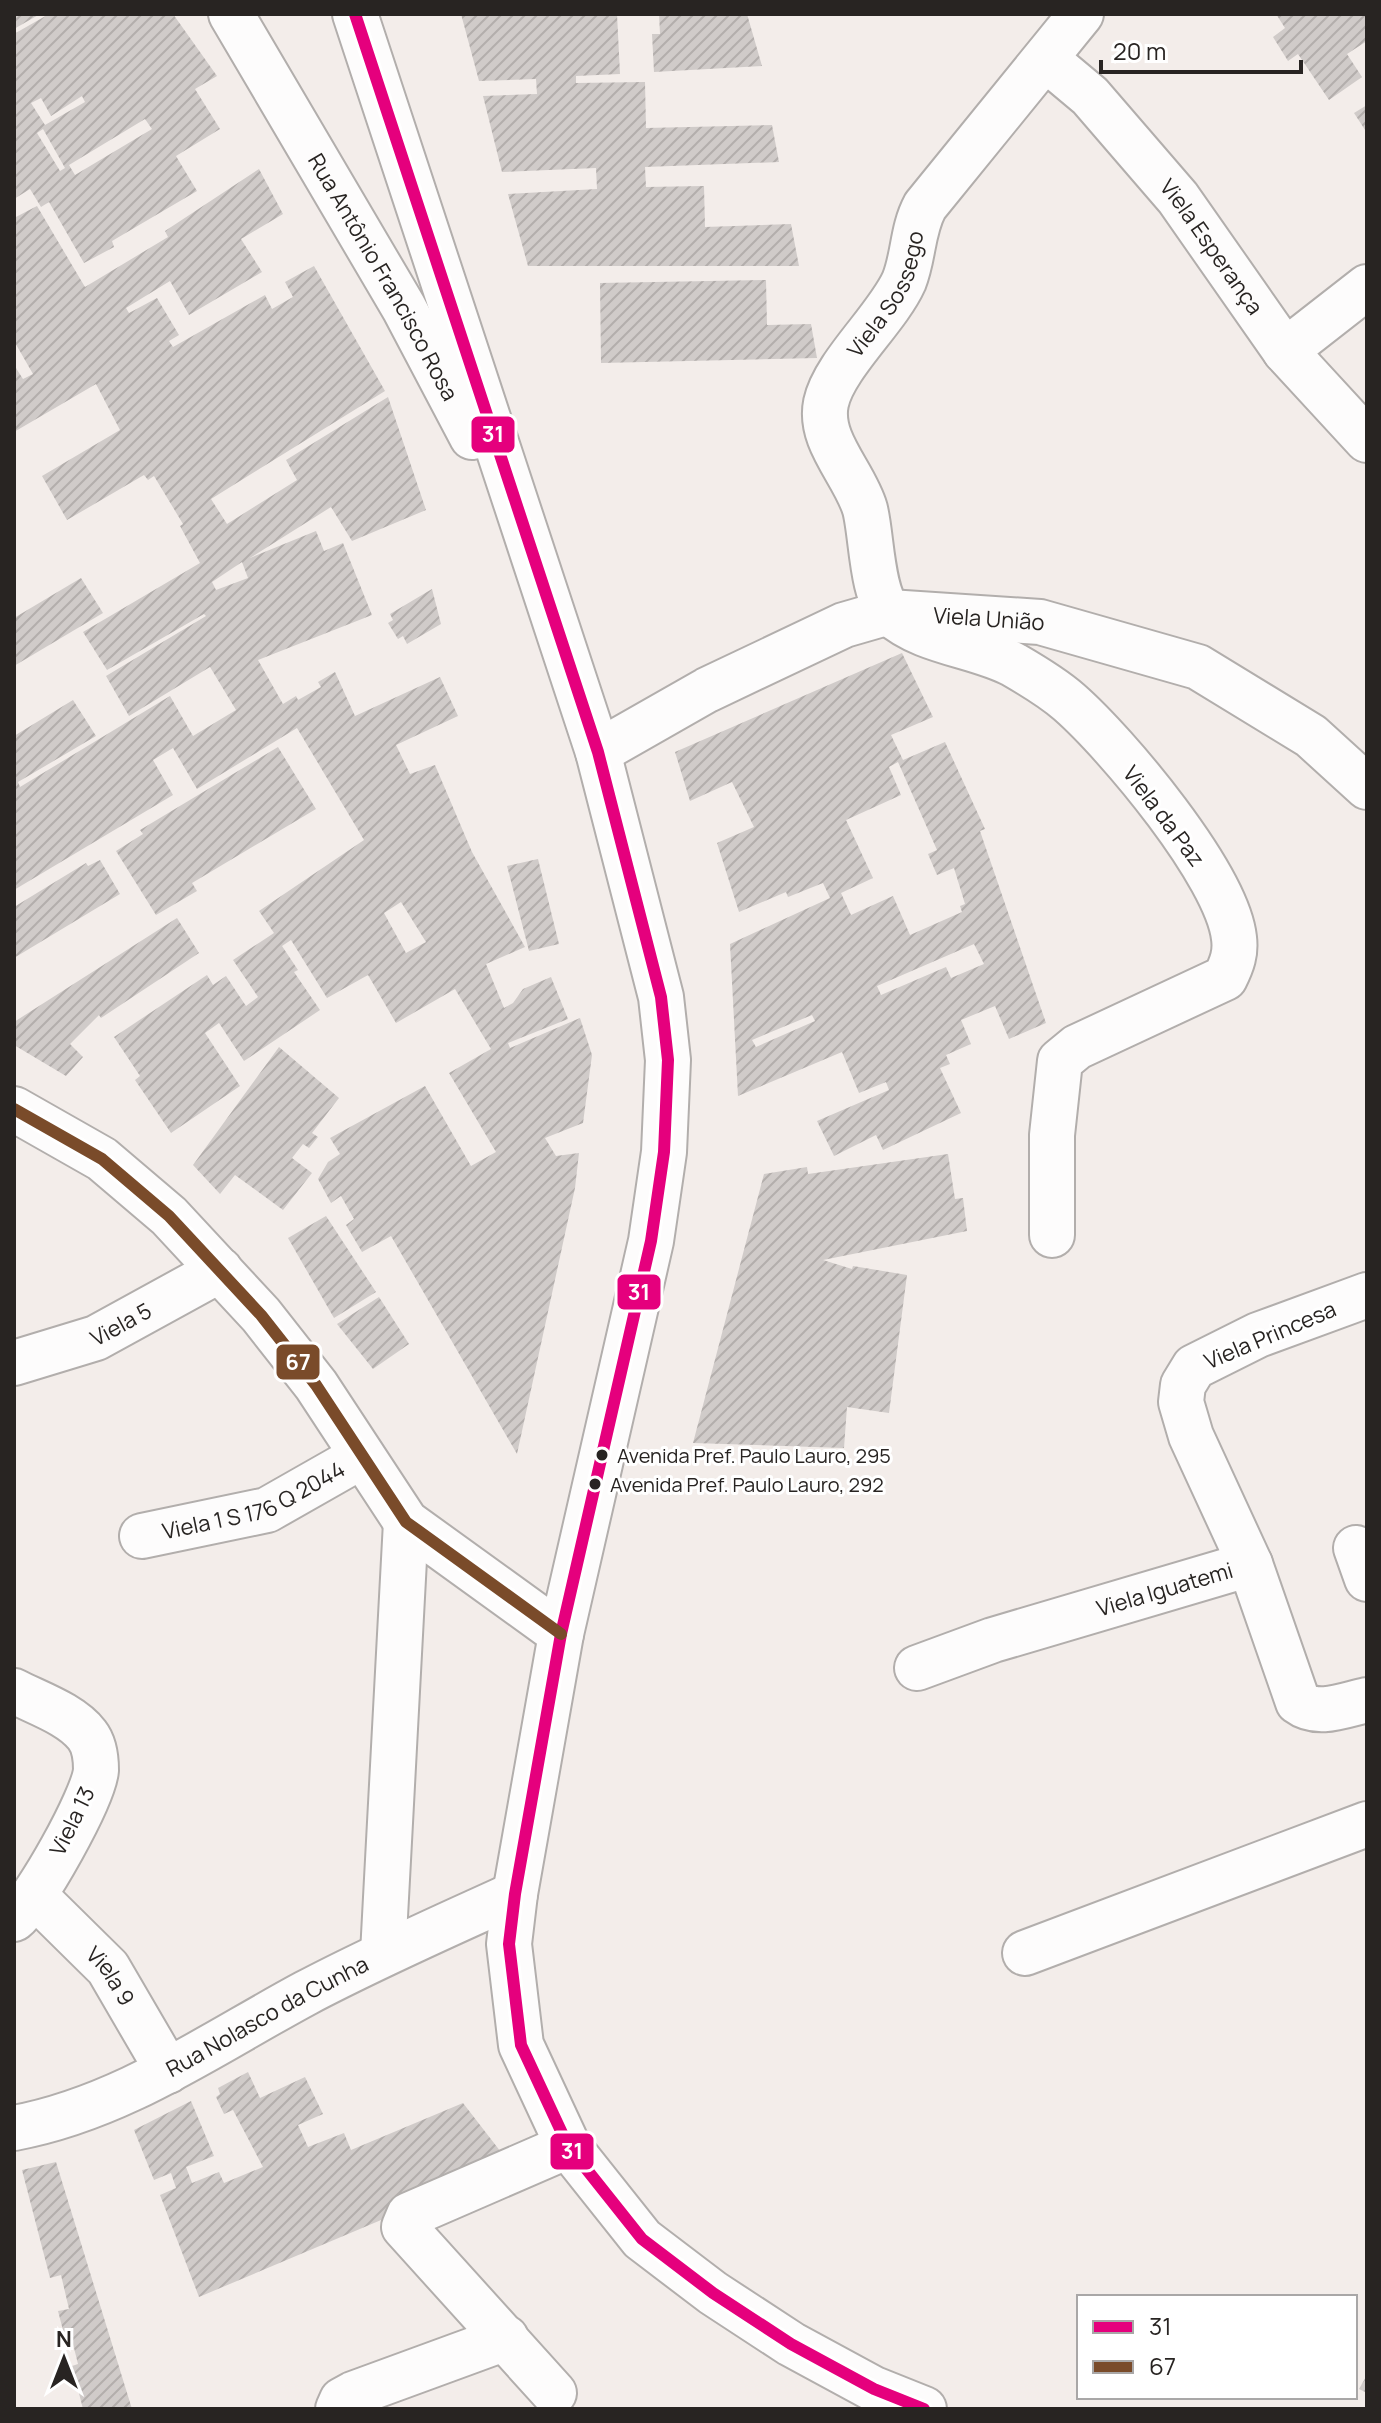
<svg xmlns="http://www.w3.org/2000/svg" width="1381" height="2423" font-family="Manrope,sans-serif">
  <style>
    .building { fill: url(#building-hatch); fill-rule: evenodd }
    .lines { fill: none; stroke-linecap: round; stroke-linejoin: round }
    .minor-casing { stroke: #b2aeac; stroke-width: 48 }
    .minor { stroke: #fdfcfc; stroke-width: 44 }
    .bus-1-casing { stroke: #fff; stroke-width: 18 }
    .bus-2-casing { stroke: #fff; stroke-width: 18 }
    .bus-1 { stroke: #e5007d; stroke-width: 12 }
    .bus-2 { stroke: #7a4b2a; stroke-width: 12 }
    .bus-dot { fill: #282422; stroke: #fff; stroke-width: 3 }
    .labels { text-anchor: middle; dominant-baseline: central; stroke-width: 6; stroke-linejoin: round; paint-order: stroke }
    .bus-label { font-size: 20px; fill: #282422; stroke: #fff; text-anchor: start }
    .street-label { font-size: 22px; fill: #282422; stroke: #fff }
    .line-badge { stroke: #fff; stroke-width: 3 }
    .badge-label { font-size: 22px; text-anchor: middle; font-weight: bold; fill: #fff }
  </style>
  <defs>
    <pattern id="building-hatch" width="6" height="6" patternUnits="userSpaceOnUse" patternTransform="scale(2)"><rect width="6" height="6" fill="#d0cbc9"/><path d="M-1 1l2-2M0 6l6-6M5 7l2-2" fill="none" stroke="#b3aeac"/></pattern>
  </defs>
  <rect width="100%" height="100%" fill="#f3edea"/>
  <g class="building">
    <path d="M14 14H40L14 29Z"/>
    <path d="M49 14H173L217 76 195 89 220 129 176 156 197 191 112 241 114 247 84 263 49 202 41 207 30 189 14 199V34ZM82 96 85 102 45 125 31 103 41 98 51 116ZM145 119 152 129 75 175 69 165ZM43 129 65 168 60 171 37 133Z"/>
    <path d="M461 14H617L620 74 576 76V83L645 82 646 128 772 125 779 162 645 167 646 187 704 186 705 227 791 224 799 266H528L508 194 597 189 596 168 502 172 483 96 537 94 536 79 479 81Z"/>
    <path d="M659 14H747L762 66 654 72 652 34H660Z"/>
    <path d="M1276 14H1367V41L1347 54 1362 77 1329 100 1298 54 1288 61 1273 37 1285 28Z"/>
    <path d="M1367 105V133L1354 113Z"/>
    <path d="M259 169 283 214 241 239 262 272 189 315 170 281 126 308 129 313 157 298 179 335 169 341 173 347 265 295 272 309 293 297 285 282 314 266 385 391 211 499 227 524 297 480 286 460 388 397 426 510 352 541 331 507 250 558 316 531 324 551 343 543 372 615 258 660 283 704 296 696 298 700 321 687 318 682 335 672 355 716 440 677 458 716 396 745 410 774 435 765 472 852 525 947 486 964 504 1008 513 1003 523 989 551 977 568 1019 508 1043 510 1048 580 1018 592 1055 583 1123 545 1138 556 1156 579 1153 575 1188 517 1454 391 1236 362 1252 346 1225 354 1219 341 1196 331 1203 318 1179 328 1162 340 1154 330 1138 425 1086 471 1166 496 1152 449 1073 491 1049 455 989 396 1023 368 975 327 998 291 940 282 946 298 970 294 972 320 1010 244 1061 219 1023 205 1033 240 1086 171 1133 135 1080 140 1076 114 1037 207 975 213 985 226 976 246 1006 258 997 233 960 274 933 259 911 364 840 297 728 197 789 173 748 153 760 173 795 14 890V736L73 700 96 736 18 782 20 787 170 696 193 736 236 710 210 667 129 716 106 676 206 616 204 614 107 670 83 632 200 563 180 526 183 524 154 476 148 480 144 475 67 520 42 476 120 430 96 384 14 432V365L23 379 33 374 14 341V218L37 206 85 287 168 237 165 231ZM242 562 248 578 216 590 212 582ZM401 902 426 942 406 953 384 913Z"/>
    <path d="M766 280 767 325 811 324 817 358 601 363 600 283Z"/>
    <path d="M81 578 103 613 14 666V618Z"/>
    <path d="M432 589 441 624 407 644 403 636 398 639 388 623 393 620 390 614Z"/>
    <path d="M902 653 933 717 891 735 903 760 945 742 985 829 980 831 1046 1023 1009 1039 995 1006 961 1020 971 1044 946 1055 950 1064 940 1068 961 1113 883 1150 876 1135 834 1156 817 1121 889 1090 886 1082 859 1093 842 1052 738 1096 730 944 830 898 823 883 788 897 786 892 739 912 717 843 754 827 732 782 690 801 675 752ZM898 762 937 850 928 854 937 875 954 868 965 904 960 906 962 912 910 935 893 896 851 915 841 893 873 878 846 820 901 795 889 767ZM974 944 984 964 951 978 946 967 881 995 877 986ZM812 1015 815 1021 756 1047 752 1040Z"/>
    <path d="M278 747 316 809 192 883 197 891 156 915 116 851 143 834 140 830Z"/>
    <path d="M538 859 559 944 529 951 507 866Z"/>
    <path d="M100 860 120 894 14 958V907L86 863 88 866Z"/>
    <path d="M177 918 199 953 101 1018 99 1015 70 1044 83 1057 66 1076 14 1045V1022Z"/>
    <path d="M279 1047 339 1098 312 1133 318 1137 309 1148 303 1144 292 1158 312 1173 283 1210 235 1175 220 1194 193 1165Z"/>
    <path d="M948 1154 955 1199 963 1198 967 1231 823 1260 852 1269 853 1266 907 1275 889 1413 847 1407 844 1448 693 1443 764 1174 807 1167 808 1174Z"/>
    <path d="M326 1216 376 1292 334 1318 288 1238Z"/>
    <path d="M379 1297 409 1344 373 1369 337 1324Z"/>
    <path d="M248 2072 260 2098 305 2077 323 2114 298 2125 308 2147 344 2133 351 2150 463 2103 511 2165 199 2297 160 2195 176 2188 171 2173 154 2180 134 2130 191 2101 214 2156 186 2167 192 2183 219 2172 224 2183 263 2167 233 2110 224 2114 216 2097 220 2094 218 2088Z"/>
    <path d="M56 2162 132 2409H83L72 2366 78 2364 71 2336 65 2338 58 2311 69 2309 61 2275 50 2278 22 2170Z"/>
    <path d="M1367 2375V2393L1359 2389Z"/>
  </g>
  <g class="lines">
    <defs>
      <g id="minor">
        <path id="s1" d="M231 14 404 308 472 437"/>
        <path d="M355 14 598 752 661 997 668 1060 664 1152 651 1241 561 1634 515 1894 509 1944 521 2045 568 2146 642 2239 713 2293 791 2344 874 2389 924 2409"/>
        <path id="s2" d="M1047 60 1090 96 1178 198 1285 351 1367 440"/>
        <path d="M1285 351 1367 287"/>
        <path id="s3" d="M598 752 707 690 844 625 889 612 1040 622 1198 667 1311 736 1367 787"/>
        <path d="M14 1109 102 1159 169 1216 261 1315 316 1385 406 1522 561 1634"/>
        <path id="s4" d="M1052 1235V1135L1060 1061 1077 1047 1225 978C1232 964 1236 953 1234 938 1227 875 1117 744 1069 702 1053 688 1033 676 1014 665 977 645 923 643 891 614 871 594 872 536 865 509 855 474 818 441 826 403 834 365 887 319 904 281 914 256 912 230 925 206L1081 14"/>
        <path d="M1367 1295 1258 1335 1194 1367 1183 1385 1181 1402 1191 1436 1250 1564 1298 1702C1318 1717 1344 1705 1367 1700"/>
        <path id="s5" d="M14 1363 96 1338 220 1270"/>
        <path id="s6" d="M142 1536 267 1510 362 1456"/>
        <path d="M1356 1548 1367 1579"/>
        <path id="s7" d="M917 1668 993 1640 1250 1564"/>
        <path d="M14 1691C37 1703 71 1714 87 1735 94 1744 96 1758 96 1770 94 1797 35 1902 14 1919"/>
        <path id="s8" d="M34 1895 108 1968 168 2071"/>
        <path d="M1025 1953 1367 1824"/>
        <path d="M383 1954 406 1522"/>
        <path id="s9" d="M14 2128C122 2108 211 2044 306 1993 374 1957 445 1926 515 1894"/>
        <path d="M554 2393 404 2227 409 2215 568 2146"/>
        <path d="M338 2409 342 2400 353 2394 506 2338"/>
      </g>
    </defs>
    <use href="#minor" class="minor-casing"/>
    <use href="#minor" class="minor"/>
    <defs>
      <path id="bus-1" d="M355 14 598 752 661 997 668 1060 664 1152 651 1241 561 1634 515 1894 509 1944 521 2045 568 2146 642 2239 713 2293 791 2344 874 2389 924 2409"/>
      <path id="bus-2" d="M14 1109 102 1159 169 1216 261 1315 316 1385 406 1522 561 1634"/>
    </defs>
    <use href="#bus-1" class="bus-1-casing"/>
    <use href="#bus-2" class="bus-2-casing"/>
    <use href="#bus-1" class="bus-1"/>
    <use href="#bus-2" class="bus-2"/>
  </g>
  <g class="bus-dot">
    <circle cx="602" cy="1455" r="7"/>
    <circle cx="595" cy="1484" r="7"/>
  </g>
  <g class="labels">
    <g class="bus-label">
      <text x="617" y="1455">Avenida Pref. Paulo Lauro, 295</text>
      <text x="610" y="1484">Avenida Pref. Paulo Lauro, 292</text>
    </g>
    <g class="street-label">
      <text stroke="none"><textPath href="#s2" startOffset="250">Viela Esperança</textPath></text>
      <text stroke="none"><textPath href="#s1" startOffset="304">Rua Antônio Francisco Rosa</textPath></text>
      <text stroke="none"><textPath href="#s4" startOffset="1244">Viela Sossego</textPath></text>
      <text stroke="none"><textPath href="#s3" startOffset="424">Viela União</textPath></text>
      <text transform="translate(1164 816) rotate(53)">Viela da Paz</text>
      <text stroke="none"><textPath href="#s5" startOffset="114">Viela 5</textPath></text>
      <text transform="translate(1270 1335) rotate(-23)">Viela Princesa</text>
      <text stroke="none"><textPath href="#s6" startOffset="118">Viela 1 S 176 Q 2044</textPath></text>
      <text stroke="none"><textPath href="#s7" startOffset="260">Viela Iguatemi</textPath></text>
      <text transform="translate(72 1821) rotate(-64)">Viela 13</text>
      <text stroke="none"><textPath href="#s8" startOffset="112">Viela 9</textPath></text>
      <text stroke="none"><textPath href="#s9" startOffset="278">Rua Nolasco da Cunha</textPath></text>
    </g>
  </g>
  <g class="line-badge">
    <rect x="470" y="415" width="46" height="39" rx="8" fill="#e5007d"/>
    <rect x="616" y="1273" width="46" height="38" rx="8" fill="#e5007d"/>
    <rect x="275" y="1343" width="46" height="38" rx="8" fill="#7a4b2a"/>
    <rect x="549" y="2132" width="46" height="39" rx="8" fill="#e5007d"/>
  </g>
  <g class="badge-label">
    <text x="493" y="442">31</text>
    <text x="639" y="1300">31</text>
    <text x="298" y="1370">67</text>
    <text x="572" y="2159">31</text>
  </g>
  <rect width="1381" height="2423" fill="none" stroke="#282422" stroke-width="32"/>
  <rect x="1077" y="2295" width="280" height="104" fill="#ffffff" stroke="#a9a7a7" stroke-width="2"/>
  <rect x="1093" y="2321" width="40" height="12" fill="#e5007d" stroke="#a9a7a7" stroke-width="2"/>
  <text x="1149" y="2335" font-size="24" fill="#282422">31</text>
  <rect x="1093" y="2361" width="40" height="12" fill="#7a4b2a" stroke="#a9a7a7" stroke-width="2"/>
  <text x="1149" y="2375" font-size="24" fill="#282422">67</text>
  <g transform="translate(64 2359)" stroke="#ffffff" stroke-width="6" paint-order="stroke">
  <path d="M0-6L14 30L0 20L-14 30Z" fill="#282422"/>
  <text y="-12" font-size="22" font-weight="bold" text-anchor="middle" fill="#282422">N</text>
  </g>
  <path d="M1101 60v12h200v-12" fill="none" stroke="#282422" stroke-width="4"/>
  <text x="1113" y="60" font-size="24" fill="#282422" stroke="#ffffff" stroke-width="6" paint-order="stroke">20 m</text>
</svg>
